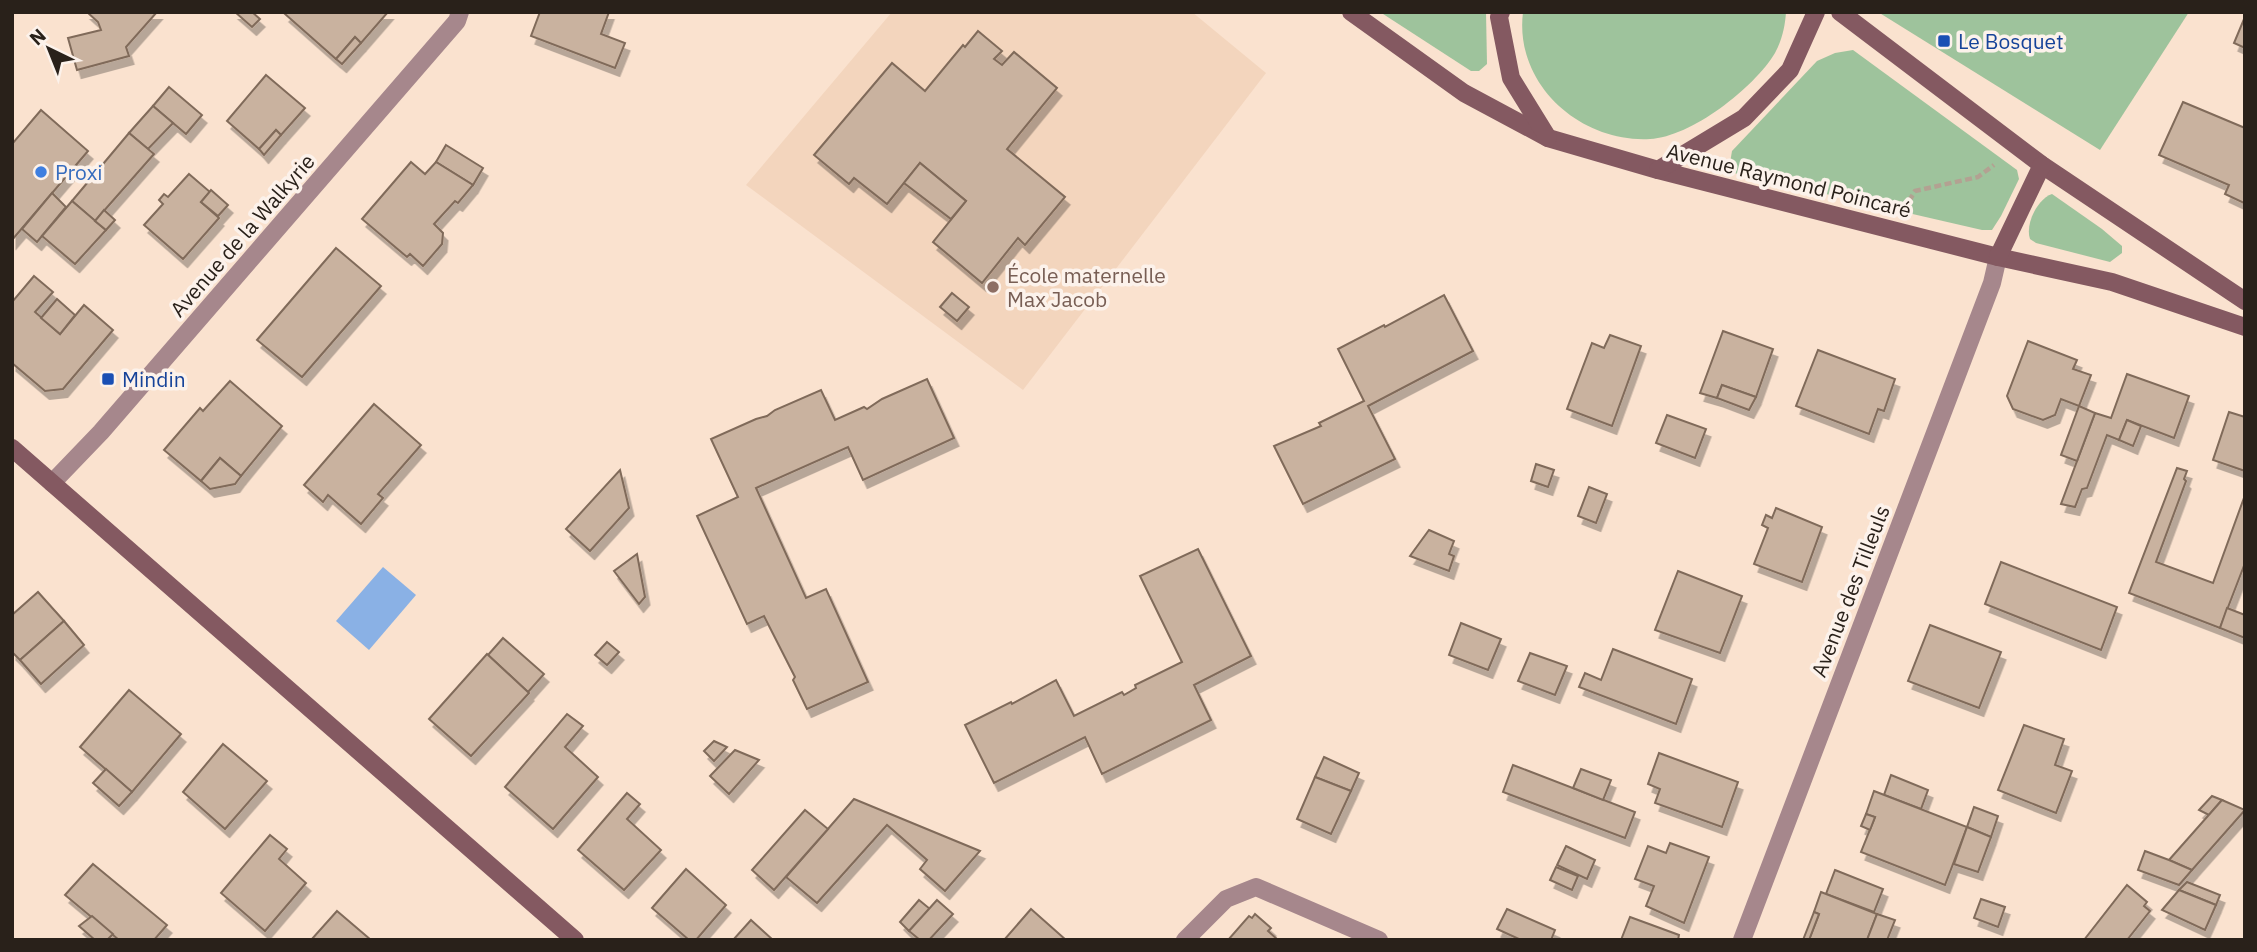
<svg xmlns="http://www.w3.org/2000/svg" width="2257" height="952" font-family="'IBM Plex Sans',sans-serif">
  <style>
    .built { fill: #f3d5bd }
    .green { fill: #9ec39c }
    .water { fill: #8ab1e5 }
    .building { fill: #c9b29f; stroke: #806b5a; stroke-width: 2; filter: url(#shadow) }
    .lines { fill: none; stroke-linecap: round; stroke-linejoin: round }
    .path { stroke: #b3a192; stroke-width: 4.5; stroke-dasharray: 7 3.5; stroke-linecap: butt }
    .lane { stroke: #a6878c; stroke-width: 18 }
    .street { stroke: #a6878c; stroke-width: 18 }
    .secondary { stroke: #845961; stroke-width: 18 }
    .transit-dot { fill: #1a4fb4; stroke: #fcf2eb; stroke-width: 2.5 }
    .shop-dot { fill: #3f7fe0; stroke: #fcf2eb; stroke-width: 2.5 }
    .education-dot { fill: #8d6e63; stroke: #fcf2eb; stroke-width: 2.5 }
    .labels { text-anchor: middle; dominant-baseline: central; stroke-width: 7; stroke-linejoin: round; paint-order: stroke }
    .transit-label { font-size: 21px; fill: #164399; stroke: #fcf2eb; text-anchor: start }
    .shop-label { font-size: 21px; fill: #366cbe; stroke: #fcf2eb; text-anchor: start }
    .street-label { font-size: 21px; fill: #29211a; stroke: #fcf2eb }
    .education-label { font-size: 21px; fill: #785e54; stroke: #fcf2eb; text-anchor: start }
  </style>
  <defs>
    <filter id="shadow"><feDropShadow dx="4.5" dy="8" stdDeviation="0" flood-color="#0004"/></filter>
  </defs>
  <rect width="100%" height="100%" fill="#fae2cf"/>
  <path class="built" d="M892 12H1192L1266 73 1023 390 746 185Z"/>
  <g class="green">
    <path d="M1380 12H1486L1487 64 1479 71H1471Z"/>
    <path d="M1523 12H1786C1785 27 1782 40 1775 53 1754 88 1691 137 1650 139 1580 143 1514 84 1523 12Z"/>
    <path d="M1878 12H2189L2100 150Z"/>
    <path d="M1853 50 2017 170 2019 179 2001 216 1992 230H1982L1734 173 1730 163 1732 151 1817 61 1835 53Z"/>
    <path d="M2052 194 2102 229 2122 246V253L2110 262 2036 243 2030 239C2025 225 2037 199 2052 194Z"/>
  </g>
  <path class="water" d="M383 567 416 595 369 650 336 621Z"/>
  <g class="building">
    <path d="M87 12H157L126 47 129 56 77 70 68 38 101 30 98 22Z"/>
    <path d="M235 12H252L260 19 252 27Z"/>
    <path d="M287 12H388L361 43 355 37 336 59 285 14Z"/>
    <path d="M540 12H609L601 34 625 43 615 68 531 36Z"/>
    <path d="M2244 19H2245V48L2234 43Z"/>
    <path d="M978 31 1002 51 994 59 1002 65 1014 52 1057 88 1007 149 1065 197 1025 245 1018 238 982 283 933 242 966 201 920 163 887 204 854 178 849 184 814 155 892 63 925 91 963 45 965 47Z"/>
    <path d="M355 37 361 43 342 64 336 59Z"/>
    <path d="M266 75 305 108 281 135 276 130 259 149 227 121Z"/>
    <path d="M169 87 202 115 186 134 153 106Z"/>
    <path d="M2183 102 2245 128 2244 203 2225 194 2229 185 2159 155Z"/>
    <path d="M153 106 173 123 148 149 129 133Z"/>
    <path d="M41 110 88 151 12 240V144Z"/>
    <path d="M276 130 281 135 264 155 259 149Z"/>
    <path d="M129 133 154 154 95 221 72 201Z"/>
    <path d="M446 145 483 168 473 185 436 162Z"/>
    <path d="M411 162 425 174 436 162 473 185 458 203 455 201 434 224 443 233 442 244 423 266 410 254 407 257 362 219Z"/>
    <path d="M920 163 966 201 951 219 904 183Z"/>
    <path d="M189 174 210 192 201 202 219 218 183 259 144 225 163 204 159 200 164 194 168 197Z"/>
    <path d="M211 190 228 205 218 216 201 202Z"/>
    <path d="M52 193 66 207 37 242 22 229Z"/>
    <path d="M72 201 106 230 75 264 42 236Z"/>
    <path d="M104 210 115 220 106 230 95 221Z"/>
    <path d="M336 248 381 286 302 377 257 340Z"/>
    <path d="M34 276 53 292 35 312 60 334 84 305 113 330 63 389 45 391 12 363V302Z"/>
    <path d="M952 293 969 307 957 321 940 307Z"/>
    <path d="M1444 295 1473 351 1368 406 1395 459 1303 504 1274 446 1321 426 1319 423 1364 401 1338 349 1384 325 1385 327Z"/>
    <path d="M57 299 75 315 60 334 41 318Z"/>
    <path d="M1723 331 1773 349 1756 397 1722 385 1717 398 1700 393Z"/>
    <path d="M1610 335 1641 346 1612 426 1567 409 1592 343 1604 348Z"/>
    <path d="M2028 341 2077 360 2073 369 2091 375 2079 406 2061 399 2055 415 2043 420 2013 409 2007 396Z"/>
    <path d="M1818 350 1895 379 1884 411 1878 409 1869 434 1796 406Z"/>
    <path d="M2127 374 2189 396 2174 438 2127 420 2119 440 2107 435 2087 488 2082 489 2075 507 2061 504 2095 413 2111 418Z"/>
    <path d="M927 379 954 438 863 480 848 447 756 488 806 598 826 589 868 682 807 709 793 680 795 677 764 616 747 624 697 516 738 497 711 439 756 419 767 416 775 410 821 390 835 420 864 407 867 409 882 399Z"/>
    <path d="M230 381 282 426 241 476 220 458 201 481 164 450 200 408 203 411Z"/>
    <path d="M1722 385 1756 397 1749 410 1717 398Z"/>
    <path d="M374 404 421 445 378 494 383 498 361 524 328 495 323 502 304 485Z"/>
    <path d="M2079 406 2095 413 2077 461 2061 455Z"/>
    <path d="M2229 412 2245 417V471L2213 460Z"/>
    <path d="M1667 415 1706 429 1695 458 1656 443Z"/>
    <path d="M2127 420 2141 426 2133 446 2119 440Z"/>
    <path d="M220 458 241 476 235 484 210 489 201 481Z"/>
    <path d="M1536 464 1554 470 1548 487 1531 481Z"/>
    <path d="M2177 468 2187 471 2184 479 2186 481 2156 562 2213 583 2245 495V563L2220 628 2129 593Z"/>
    <path d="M620 470 629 508 590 551 566 529Z"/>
    <path d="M1589 487 1607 494 1596 523 1578 516Z"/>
    <path d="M1776 508 1822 527 1802 582 1754 564 1768 528 1762 525 1766 515 1772 518Z"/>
    <path d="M1429 530 1454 541 1449 554 1454 556 1449 571 1410 556Z"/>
    <path d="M1198 549 1251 656 1194 685 1211 720 1102 774 1085 737 994 783 965 725 1011 702 1012 704 1056 680 1074 716 1122 692 1124 695 1136 688 1135 685 1182 662 1140 576Z"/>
    <path d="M637 554 645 597 639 604 614 571Z"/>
    <path d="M2001 562 2117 607 2101 650 1985 604Z"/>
    <path d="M1678 571 1742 596 1720 653 1655 630Z"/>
    <path d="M38 592 64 621 20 660 12 652V615Z"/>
    <path d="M2227 608 2245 615V638L2220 628Z"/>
    <path d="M64 621 84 645 41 684 20 660Z"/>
    <path d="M1461 623 1501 639 1488 670 1449 655Z"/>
    <path d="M1930 625 2001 652 1979 708 1908 681Z"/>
    <path d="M503 638 544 674 528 692 488 655Z"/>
    <path d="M607 642 619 652 607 665 595 655Z"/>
    <path d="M1613 649 1692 679 1676 724 1579 687 1585 673 1601 680Z"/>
    <path d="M1530 653 1567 666 1555 695 1518 681Z"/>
    <path d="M487 654 529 693 471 756 429 719Z"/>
    <path d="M129 690 181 734 132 792 80 747Z"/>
    <path d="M567 714 583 726 565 747 598 777 553 829 505 787Z"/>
    <path d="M2024 725 2064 739 2055 765 2072 771 2056 813 1998 790Z"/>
    <path d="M714 741 727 747 714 761 704 751Z"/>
    <path d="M223 744 267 781 225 829 183 792Z"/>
    <path d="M735 750 759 760 729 794 710 776Z"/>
    <path d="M1659 753 1738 782 1722 827 1655 803 1660 789 1648 784Z"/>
    <path d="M1324 757 1359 773 1351 791 1315 777Z"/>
    <path d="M1513 765 1635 812 1625 838 1503 792Z"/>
    <path d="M106 769 132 792 119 806 93 783Z"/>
    <path d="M1581 769 1611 780 1603 800 1573 788Z"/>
    <path d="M1891 775 1928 790 1921 809 1884 795Z"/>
    <path d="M1315 777 1351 791 1331 834 1297 819Z"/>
    <path d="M1874 791 1967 827 1945 885 1861 852 1875 817 1866 814Z"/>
    <path d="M627 793 640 804 627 819 661 850 624 890 578 850Z"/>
    <path d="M2212 796 2222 800 2209 815 2199 810Z"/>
    <path d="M854 799 980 851 945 891 920 869 927 860 887 825 817 903 786 877Z"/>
    <path d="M2222 800 2245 810 2192 870 2169 860Z"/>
    <path d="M1974 807 1998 816 1991 837 1967 827Z"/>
    <path d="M805 810 828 829 774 890 752 870Z"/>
    <path d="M1866 814 1875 817 1870 830 1861 826Z"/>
    <path d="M1967 827 1991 837 1978 872 1954 864Z"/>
    <path d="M270 835 287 849 279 859 306 883 265 931 221 893Z"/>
    <path d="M1670 843 1709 857 1684 923 1646 906 1654 886 1635 879 1648 846 1666 853Z"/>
    <path d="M1566 846 1595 860 1587 879 1557 865Z"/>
    <path d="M2145 851 2169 860 2192 870 2179 885 2138 870Z"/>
    <path d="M93 864 167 925 154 940H119L65 895Z"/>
    <path d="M1556 867 1578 876 1572 890 1550 880Z"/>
    <path d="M686 869 726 905 696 940H689L652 908Z"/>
    <path d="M1835 870 1883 889 1874 912 1826 894Z"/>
    <path d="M2187 882 2220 895 2216 905 2179 890Z"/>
    <path d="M2127 885 2147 902 2144 906 2150 911 2127 940H2084Z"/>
    <path d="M2179 890 2216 905 2205 930 2162 910Z"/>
    <path d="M1821 892 1877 914 1867 940H1809L1819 914 1814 912Z"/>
    <path d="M1981 899 2005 907 1998 927 1974 918Z"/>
    <path d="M919 900 930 909 909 931 900 922Z"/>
    <path d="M937 900 953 914 929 940H920L909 931Z"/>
    <path d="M1031 909 1066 940H1004Z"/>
    <path d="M1507 909 1555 930 1551 940H1521L1497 929Z"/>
    <path d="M337 911 371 940H311Z"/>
    <path d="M1814 912 1819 914 1809 940H1803Z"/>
    <path d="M1255 914 1271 928 1268 931 1278 940H1228L1249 916 1252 918Z"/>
    <path d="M1877 914 1895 920 1887 940H1867Z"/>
    <path d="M92 916 113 934 107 940H95L79 926Z"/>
    <path d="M1630 917 1679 935 1678 940H1621Z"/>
    <path d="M751 920 773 940H733Z"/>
  </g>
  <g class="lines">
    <path class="path" d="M1909 201 1915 191 1978 177 1994 165"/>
    <path class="lane" d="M1185 940 1226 899 1256 887 1379 940"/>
    <g class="street">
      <path d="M52 483 101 432 457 21 460 12"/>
      <path d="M1742 940 1992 283 1998 257"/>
    </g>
    <g class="secondary">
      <path d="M1351 12 1464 93 1548 138 1658 170 1998 257 2112 282 2245 327"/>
      <path d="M1501 12 1499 17 1511 78 1548 138"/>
      <path d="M1840 12 2042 165 2245 301"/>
      <path d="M1658 170 1744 118 1790 70 1816 12"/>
      <path d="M1998 257 2042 165"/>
      <path d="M12 448 575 940"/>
    </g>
  </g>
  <g class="transit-dot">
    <rect x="1937" y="34" width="14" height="14" rx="3.5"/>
    <rect x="101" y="372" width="14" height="14" rx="3.5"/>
  </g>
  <circle class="shop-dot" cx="41" cy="172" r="7"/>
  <circle class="education-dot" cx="993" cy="287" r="7"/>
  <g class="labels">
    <g class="transit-label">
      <text x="1958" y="41">Le Bosquet</text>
      <text x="122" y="379">Mindin</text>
    </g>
    <g class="shop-label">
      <text x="55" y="172">Proxi</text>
    </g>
    <g class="street-label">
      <text transform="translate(1789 180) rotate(14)">Avenue Raymond Poincaré</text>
      <text transform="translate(242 235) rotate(-49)">Avenue de la Walkyrie</text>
      <text transform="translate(1850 591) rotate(-69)">Avenue des Tilleuls</text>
    </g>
    <g class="education-label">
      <text x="1007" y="275">École maternelle<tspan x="1007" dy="24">Max Jacob</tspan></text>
    </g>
  </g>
  <rect width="2257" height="952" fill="none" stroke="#29211a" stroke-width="28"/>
  <g transform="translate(49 49) rotate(317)" stroke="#fcf2eb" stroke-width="5" paint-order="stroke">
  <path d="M0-5L12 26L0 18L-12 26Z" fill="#29211a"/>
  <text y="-10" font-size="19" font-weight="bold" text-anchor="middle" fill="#29211a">N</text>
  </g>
</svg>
